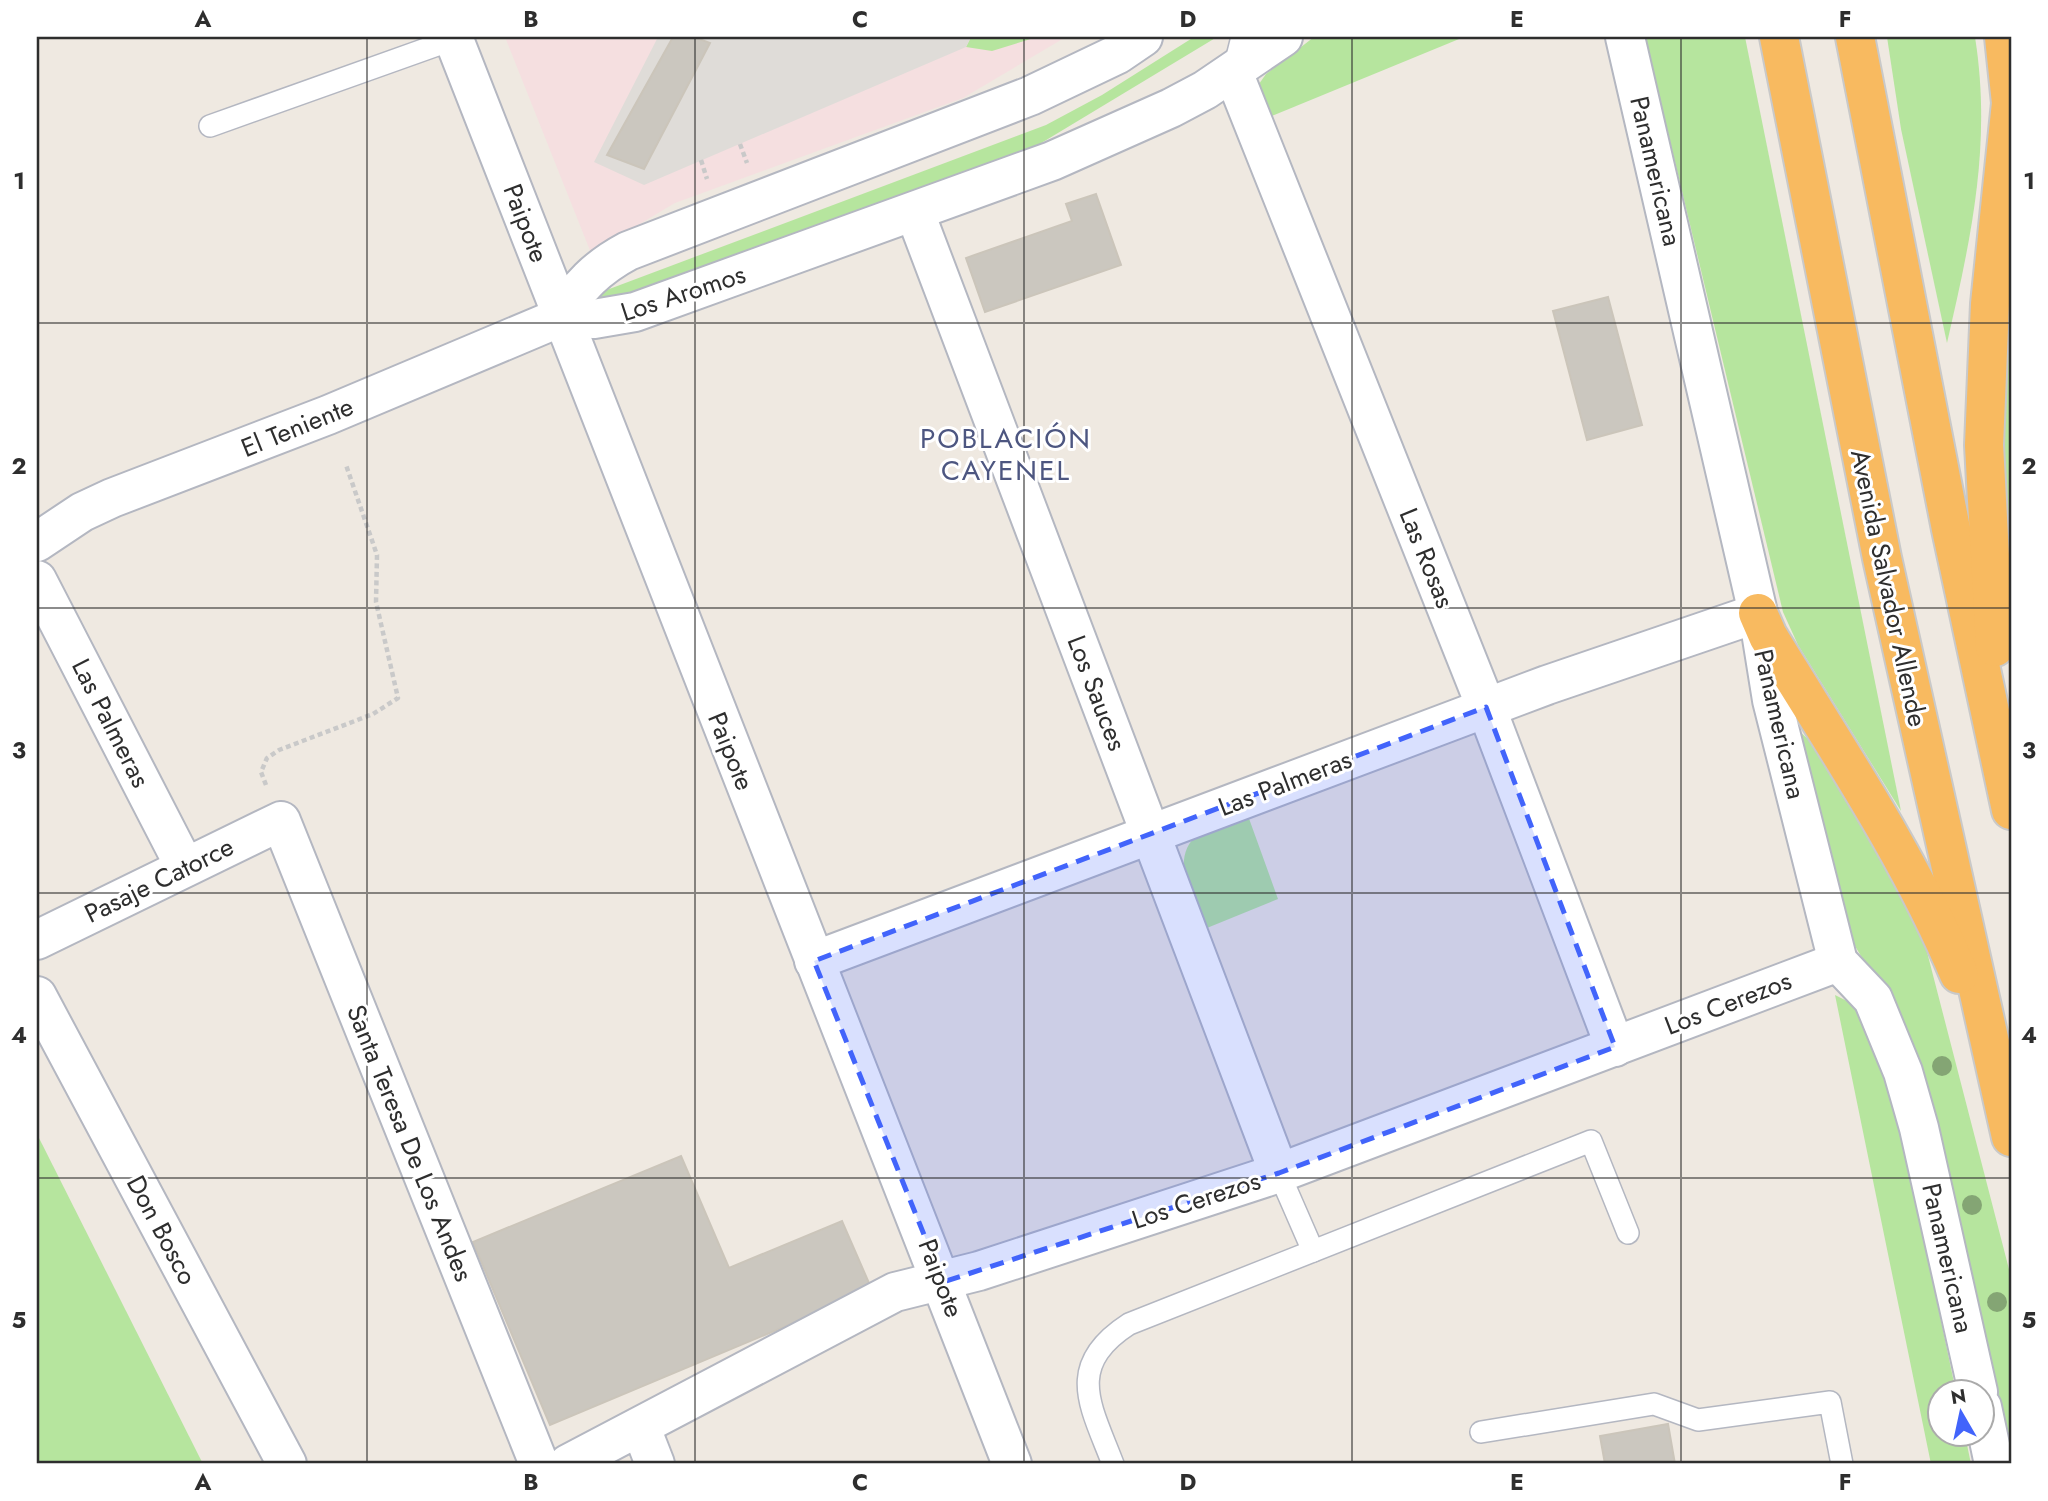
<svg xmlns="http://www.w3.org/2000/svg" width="2048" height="1501" font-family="Jost,sans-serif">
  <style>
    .medical { fill: #f5dfe0 }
    .green { fill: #b6e59e }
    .plaza { fill: #dfdcd8 }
    .building { fill: #cbc7bf; stroke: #cbc5ba; stroke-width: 2 }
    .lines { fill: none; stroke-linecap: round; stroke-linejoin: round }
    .service-casing { stroke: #b4b7c1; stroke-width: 24 }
    .minor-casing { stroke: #b4b7c1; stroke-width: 42 }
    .tertiary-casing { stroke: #b4b7c1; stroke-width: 42 }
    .secondary-casing { stroke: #b4b7c1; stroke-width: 42 }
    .trunk-casing { stroke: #c9c9c9; stroke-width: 42 }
    .path { stroke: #c9c9c9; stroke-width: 4.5; stroke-dasharray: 5 3.5; stroke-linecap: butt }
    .service { stroke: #fff; stroke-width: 21 }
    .minor { stroke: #fff; stroke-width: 38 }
    .tertiary { stroke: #fff; stroke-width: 38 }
    .secondary { stroke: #fff; stroke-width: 38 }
    .trunk { stroke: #f8ba60; stroke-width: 38 }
    .tree { fill: #84a574 }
    .marked { fill: #4264fb; fill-opacity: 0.2; stroke: #4264fb; stroke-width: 5; stroke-dasharray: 14 9; stroke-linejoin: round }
    .grid { fill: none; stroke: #2e2e2e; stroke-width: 2; stroke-opacity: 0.55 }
    .labels { text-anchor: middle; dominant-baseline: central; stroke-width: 6; stroke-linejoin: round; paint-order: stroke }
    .street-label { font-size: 26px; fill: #2e2e2e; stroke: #fff }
    .neighbourhood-label { font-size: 28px; letter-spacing: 2px; fill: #4d5680; stroke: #fff }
    .neatline { fill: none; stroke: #2e2e2e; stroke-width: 2.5 }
    .grid-label { font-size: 23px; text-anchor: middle; font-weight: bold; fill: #2e2e2e }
  </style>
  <rect width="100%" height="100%" fill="#efe9e1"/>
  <path class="medical" d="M505 37H1066L963 98 675 203 591 253Z"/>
  <g class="green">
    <path d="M971 37H1037L992 51 966 47Z"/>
    <path d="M1194 37H1217L1038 145 595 310 588 297 1046 125 1102 95Z"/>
    <path d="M1314 37H1464L1262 120 1252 94 1266 74Z"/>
    <path d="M1645 37H1745L1901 811 1798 645 1783 612Z"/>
    <path d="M1887 37H1975C1992 145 1971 238 1947 343L1901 129Z"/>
    <path d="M2011 299V617C2001 512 1994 404 2011 299Z"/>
    <path d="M1793 725 1813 744 1895 881 1926 948 2011 1277V1447L1929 1093 1892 992 1867 966 1855 946Z"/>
    <path d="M1247 813 1278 899 1202 930C1193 901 1167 856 1200 833 1213 824 1232 819 1247 813Z"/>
    <path d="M1835 995 1859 1007 1893 1092 1956 1392H1940V1434L1965 1435 1971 1464H1931Z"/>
    <path d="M37 1134 203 1464H37Z"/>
  </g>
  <path class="plaza" d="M658 37H673L607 155 709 43 694 37H971L966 47 644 185 594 162Z"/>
  <g class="building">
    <path d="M673 37H694L710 43 644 169 607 155Z"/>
    <path d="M1096 194 1121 265 985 312 966 258 1072 221 1066 204Z"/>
    <path d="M1608 297 1642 425 1587 440 1553 311Z"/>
    <path d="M681 1156 729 1268 842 1221 872 1290 550 1425 473 1242Z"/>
    <path d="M1668 1424 1675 1464H1605L1600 1436Z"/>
  </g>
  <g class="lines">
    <defs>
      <g id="service">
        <path d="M1234 69 1242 37"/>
        <path d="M210 126 454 39"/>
        <path d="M1279 1173 1313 1251"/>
        <path d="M1481 1432 1654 1404 1698 1420 1830 1402 1842 1464"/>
        <path d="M1113 1464C1091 1406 1064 1366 1129 1324L1591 1141 1628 1233"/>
      </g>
      <g id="minor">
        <path d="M453 37 1012 1464"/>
        <path d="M1233 72 1486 707 1615 1047"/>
        <path d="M915 213 1279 1173"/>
        <path d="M37 580 185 867"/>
        <path d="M37 940 281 821 539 1464"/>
        <path d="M814 961 1547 685 1758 613 1772 700 1838 962 1873 999 1903 1072 1919 1128 1978 1392"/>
        <path d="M37 996 287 1464"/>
        <path d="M1982 1407 1994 1464"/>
        <path d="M641 1428 655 1464"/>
        <path d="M568 1464 895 1292 979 1271 1279 1173 1838 962"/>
      </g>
      <path id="tertiary" d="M1625 37 1758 613"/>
      <g id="secondary">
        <path d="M561 317C577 287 598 267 628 251L1030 96 1118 54 1143 37"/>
        <path d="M37 542 82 512 112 498 328 415 561 317 594 319 635 312 1052 161 1171 108 1205 90 1283 37"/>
      </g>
      <g id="trunk">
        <path d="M1779 37 1882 558 2011 1137"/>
        <path d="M1855 37 1951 529 2011 810"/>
        <path d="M1758 613 1768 636C1835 746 1909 855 1959 974"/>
        <path d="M1995 647 1984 445 1990 304 2011 103 2004 37"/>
      </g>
    </defs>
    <use href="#service" class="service-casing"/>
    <use href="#minor" class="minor-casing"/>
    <use href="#tertiary" class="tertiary-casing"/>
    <use href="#secondary" class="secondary-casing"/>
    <use href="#trunk" class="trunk-casing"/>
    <g class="path">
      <path d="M740 144 747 163"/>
      <path d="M701 160 707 179"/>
      <path d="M266 785 261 772 267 758 279 750 373 714 398 698 376 602 377 555 346 465"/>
    </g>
    <use href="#service" class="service"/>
    <use href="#minor" class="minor"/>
    <use href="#tertiary" class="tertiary"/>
    <use href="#secondary" class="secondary"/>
    <use href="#trunk" class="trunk"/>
  </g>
  <g class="tree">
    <circle cx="1942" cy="1066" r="10"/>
    <circle cx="1972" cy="1205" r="10"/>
    <circle cx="1997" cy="1302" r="10"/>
  </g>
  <path class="marked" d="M1486 707 1615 1047 1279 1173 943 1282 814 961Z"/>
  <path class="grid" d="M367 37V1464M695 37V1464M1024 37V1464M1352 37V1464M1681 37V1464M37 323H2011M37 608H2011M37 893H2011M37 1178H2011"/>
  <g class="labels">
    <g class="street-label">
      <text transform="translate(1656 171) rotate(77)">Panamericana</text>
      <text transform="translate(526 223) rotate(69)">Paipote</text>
      <text transform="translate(683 293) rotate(-18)">Los Aromos</text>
      <text transform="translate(297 427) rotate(-22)">El Teniente</text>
      <text transform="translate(1427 558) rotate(68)">Las Rosas</text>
      <text transform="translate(1889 588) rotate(78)">Avenida Salvador Allende</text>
      <text transform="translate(1097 693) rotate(69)">Los Sauces</text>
      <text transform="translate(111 723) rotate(63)">Las Palmeras</text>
      <text transform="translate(1780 724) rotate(77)">Panamericana</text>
      <text transform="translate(731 751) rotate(68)">Paipote</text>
      <text transform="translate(1285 783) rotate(-21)">Las Palmeras</text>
      <text transform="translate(159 880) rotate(-26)">Pasaje Catorce</text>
      <text transform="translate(1728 1003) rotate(-21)">Los Cerezos</text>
      <text transform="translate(410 1143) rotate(68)">Santa Teresa De Los Andes</text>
      <text transform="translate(1196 1200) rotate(-18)">Los Cerezos</text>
      <text transform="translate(162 1230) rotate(62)">Don Bosco</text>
      <text transform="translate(1948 1258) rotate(77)">Panamericana</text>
      <text transform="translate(941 1278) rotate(69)">Paipote</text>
    </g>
    <g class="neighbourhood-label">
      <text x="1006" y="438">POBLACIÓN<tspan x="1006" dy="32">CAYENEL</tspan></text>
    </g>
  </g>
  <rect width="2048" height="1501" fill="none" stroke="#ffffff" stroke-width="77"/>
  <g transform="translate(1961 1413) rotate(351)"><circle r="33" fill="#ffffff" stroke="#ababab" stroke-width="2"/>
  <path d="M0-5L12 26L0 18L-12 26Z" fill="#4264fb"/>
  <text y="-10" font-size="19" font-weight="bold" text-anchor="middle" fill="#2e2e2e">N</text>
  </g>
  <rect x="38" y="38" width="1972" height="1424" class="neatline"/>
  <g class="grid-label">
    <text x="203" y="27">A</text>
    <text x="531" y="27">B</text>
    <text x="860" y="27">C</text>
    <text x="1188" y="27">D</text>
    <text x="1517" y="27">E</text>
    <text x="1845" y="27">F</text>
    <text x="19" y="189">1</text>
    <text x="2029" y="189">1</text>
    <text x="19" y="474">2</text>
    <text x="2029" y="474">2</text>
    <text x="19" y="758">3</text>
    <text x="2029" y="758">3</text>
    <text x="19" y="1043">4</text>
    <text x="2029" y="1043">4</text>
    <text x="19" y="1328">5</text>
    <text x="2029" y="1328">5</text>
    <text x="203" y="1490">A</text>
    <text x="531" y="1490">B</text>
    <text x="860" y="1490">C</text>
    <text x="1188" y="1490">D</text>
    <text x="1517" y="1490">E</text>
    <text x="1845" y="1490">F</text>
  </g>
</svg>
